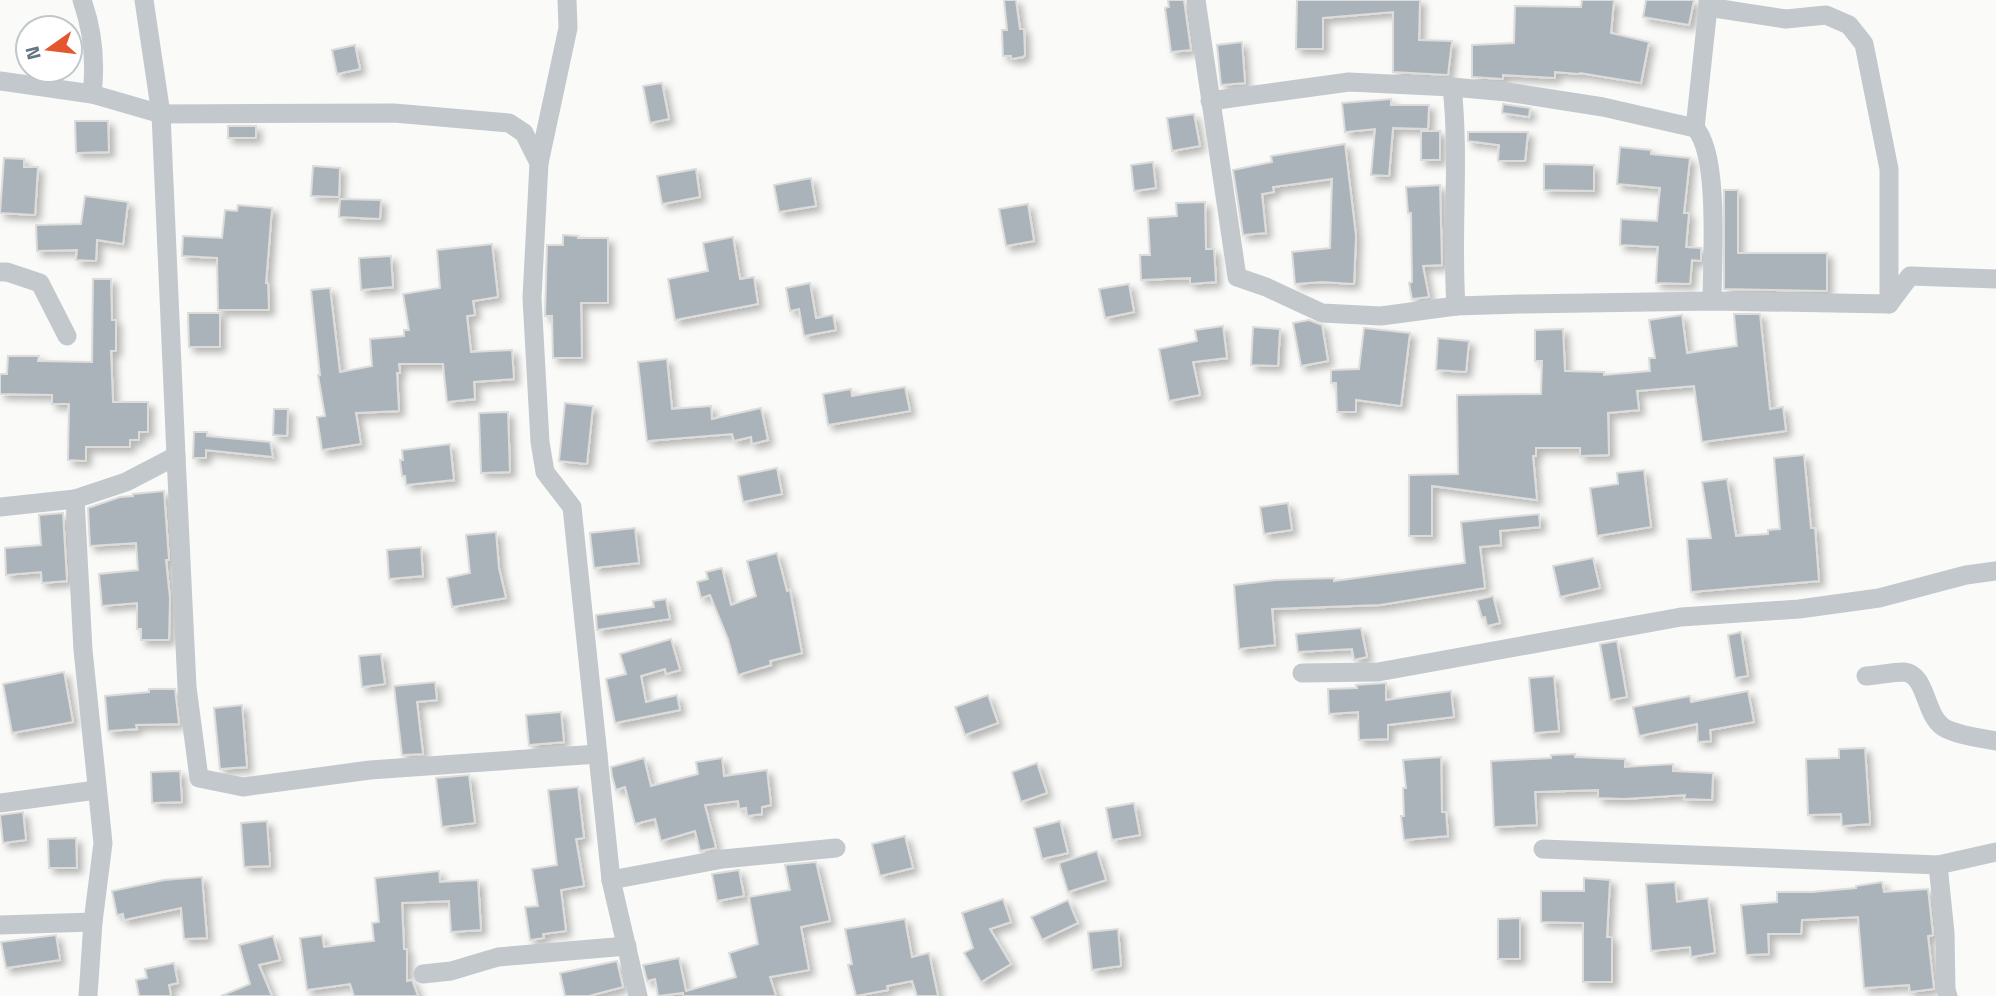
<svg xmlns="http://www.w3.org/2000/svg" width="1996" height="996" font-family="'Titillium Web',sans-serif">
  <style>
    .building { fill: #aab3b9; stroke: #dcdcda; stroke-width: 2; filter: url(#shadow) }
    .lines { fill: none; stroke-linecap: round; stroke-linejoin: round }
    .minor { stroke: #c3c8cc; stroke-width: 19 }
  </style>
  <defs>
    <filter id="shadow"><feDropShadow dx="5" dy="5" stdDeviation="3.5" flood-color="#0004"/></filter>
  </defs>
  <rect width="100%" height="100%" fill="#fafaf8"/>
  <g class="building">
    <path d="M1004 0H1016L1020 29H1024L1025 55 1023 57 1011 59V56H1003L1002 30H1007Z"/>
    <path d="M1168 0H1184L1191 50 1171 52 1165 8 1169 7Z"/>
    <path d="M1297 0H1420L1419 40 1452 41 1448 75 1393 72V12L1323 18V49H1296Z"/>
    <path d="M1582 0H1614L1611 33 1649 42 1641 83 1580 73 1579 74 1555 72V78L1503 75V79L1472 77V45L1514 43 1515 6 1581 7Z"/>
    <path d="M1646 0H1694L1689 25 1643 17Z"/>
    <path d="M1242 42 1245 83 1221 85 1217 45Z"/>
    <path d="M355 45 360 69 337 74 332 50Z"/>
    <path d="M662 83 669 119 650 123 643 86Z"/>
    <path d="M1391 99V105H1429L1428 129 1393 128 1389 176 1371 175 1375 129 1345 132 1342 103Z"/>
    <path d="M1503 104 1530 108 1529 117 1502 113Z"/>
    <path d="M1194 114 1200 146 1172 151 1167 118Z"/>
    <path d="M75 121H108L109 152 76 153Z"/>
    <rect x="228" y="126" width="28" height="12"/>
    <rect x="1421" y="131" width="19" height="29"/>
    <path d="M1468 132H1528L1525 161H1498L1499 145 1468 141Z"/>
    <path d="M1345 144 1356 236 1354 284 1322 282 1295 284 1292 252 1330 248 1332 179 1273 187 1274 192 1262 194 1266 233 1243 235 1233 170 1272 162 1271 156Z"/>
    <path d="M1620 147 1651 150V154L1690 158 1684 213H1689L1686 247 1701 248V261L1692 260 1690 284 1656 283 1658 247 1620 245 1621 219 1657 221 1660 188 1617 184Z"/>
    <path d="M4 158 24 159V167H38L35 215 0 213Z"/>
    <path d="M1153 162 1156 188 1134 191 1131 165Z"/>
    <path d="M1544 164 1594 165V191L1544 190Z"/>
    <path d="M313 166 340 168 339 197 311 196Z"/>
    <path d="M696 169 700 197 662 204 657 176Z"/>
    <path d="M811 178 816 206 779 212 774 185Z"/>
    <path d="M1440 185 1442 265 1423 266 1429 297 1412 299 1409 283 1412 282 1411 213H1408L1406 187Z"/>
    <path d="M1724 190H1738V253H1827V291L1724 289Z"/>
    <path d="M85 196 128 202 123 244 97 240 96 261 76 260 77 250 37 251 36 225 81 224Z"/>
    <path d="M340 199 381 200 380 219 339 217Z"/>
    <path d="M1205 202 1206 249H1214L1216 282 1190 284V278L1141 280 1140 255H1150L1148 218 1177 216 1176 203Z"/>
    <path d="M1028 204 1034 241 1006 246 999 209Z"/>
    <path d="M238 205 272 208 266 283H268L269 310H218L217 258 182 256 183 236 222 238 225 210 237 211Z"/>
    <path d="M563 235 578 236V238H608V303H581L582 358H553L552 316H545L547 245H563Z"/>
    <path d="M733 237 740 279 754 277 758 304 675 320 668 279 708 271 703 243Z"/>
    <path d="M492 244 498 297 473 301 475 315 467 316 471 352 512 350 514 379 474 382 475 399 447 402 443 364H399L400 373H397L399 411 356 413 361 444 322 450 317 417 325 416 318 375H320L311 290 330 288 340 372 372 366 370 339 404 336V330H409L403 294 440 288 437 250Z"/>
    <path d="M391 256 393 287 361 290 359 258Z"/>
    <path d="M93 279H111L112 320H116V351H111L113 402H148V432H139V440H130V447H86V461L68 460 69 404H52V395L0 394V374H7L8 356H39L38 361 92 362Z"/>
    <path d="M810 283 816 318 833 315 836 330 804 336 799 309 790 311 786 288Z"/>
    <path d="M1129 284 1134 312 1105 318 1099 289Z"/>
    <path d="M188 313H220V347H189Z"/>
    <path d="M1734 314H1760L1770 409 1783 407 1786 431 1702 442 1694 386 1637 391 1639 410 1608 413 1609 455 1580 456V448H1536V456H1533L1537 500 1432 486V536H1409V475L1458 474 1457 395 1541 394 1542 361H1535V330L1563 329 1565 371 1604 372V375L1650 371 1649 358H1655L1649 320 1682 315 1687 353 1737 346Z"/>
    <path d="M1309 320 1322 325 1328 361 1301 366 1293 323Z"/>
    <path d="M1223 326 1227 358 1193 362 1200 395 1169 401 1159 349 1197 341 1195 330Z"/>
    <path d="M1253 327 1280 329 1278 366 1251 365Z"/>
    <path d="M1364 328 1410 333 1401 406 1356 400V412H1337L1336 383H1331V370L1359 369Z"/>
    <path d="M1438 338 1469 341 1466 372 1436 370Z"/>
    <path d="M667 359 672 409 711 406 712 419 761 408 768 440 752 444 751 437 734 441 732 434 647 441 638 362Z"/>
    <path d="M905 387 910 411 828 425 823 394 851 389 852 396Z"/>
    <path d="M565 403 593 406 587 464 559 461Z"/>
    <path d="M274 409H288L287 436 273 435Z"/>
    <path d="M508 412 510 472 481 473 479 413Z"/>
    <path d="M194 432H207V436L270 442 273 457 206 450V458H193Z"/>
    <path d="M450 444 454 480 406 485 405 476H402L400 460H403L402 450Z"/>
    <path d="M1804 455 1811 528H1815L1819 581 1691 592 1687 539 1711 538 1702 482 1727 479 1736 536 1768 534V530L1780 529 1774 458Z"/>
    <path d="M777 468 782 494 743 502 738 476Z"/>
    <path d="M1644 470 1651 527 1597 536 1590 488 1618 484 1617 473Z"/>
    <path d="M164 491 169 560H166L170 599 169 640H141V629H137V603L102 606 99 574 138 570 136 543 90 546 88 508 120 497 133 496V494Z"/>
    <path d="M1288 503 1292 530 1264 534 1260 507Z"/>
    <path d="M63 513 67 581 42 583 41 572 6 575 5 548 41 545 39 515Z"/>
    <path d="M1539 514 1540 527 1500 531 1501 545 1480 547 1485 588 1380 605 1272 609 1275 645 1239 649 1234 585 1275 580 1334 578V581L1465 563 1461 522Z"/>
    <path d="M635 528 639 563 594 568 590 533Z"/>
    <path d="M496 532 499 568 506 598 452 607 447 578 470 573 466 535Z"/>
    <path d="M421 547 423 576 389 579 387 550Z"/>
    <path d="M777 553 787 591 790 590 802 653 770 661 771 665 738 675 728 639 710 595 701 598 697 582 708 579 706 572 722 568 731 605 756 596 747 561Z"/>
    <path d="M1593 558 1600 588 1560 597 1553 566Z"/>
    <path d="M1493 596 1500 623 1487 626 1485 617 1482 618 1477 600Z"/>
    <path d="M666 599 670 619 597 630 596 615 654 607 653 601Z"/>
    <path d="M1361 628 1367 657 1354 660 1352 649 1298 652 1296 634Z"/>
    <path d="M1741 632 1748 676 1735 678 1728 635Z"/>
    <path d="M671 639 680 670 666 674 665 669 641 676 646 702 677 695 680 710 615 723 606 679 626 674 620 654Z"/>
    <path d="M1617 641 1627 697 1610 700 1600 644Z"/>
    <path d="M381 654 385 684 362 687 359 656Z"/>
    <path d="M64 672 73 722 12 733 3 684Z"/>
    <path d="M1554 676 1559 731 1534 733 1529 678Z"/>
    <path d="M435 682 437 700 417 702 423 754 402 755 394 686Z"/>
    <path d="M1386 683V700L1451 691 1454 717 1388 725V739L1359 740 1358 712 1329 714 1328 689 1357 688 1356 685Z"/>
    <path d="M149 689H175L179 724 136 725 137 729 108 731 105 696 149 692Z"/>
    <path d="M1748 691 1754 722 1710 730 1711 741 1698 742 1697 724 1639 736 1633 707 1690 696 1691 702Z"/>
    <path d="M988 695 998 723 965 735 955 707Z"/>
    <path d="M242 705 247 767 220 769 214 708Z"/>
    <path d="M561 712 564 742 529 745 526 715Z"/>
    <path d="M1865 748 1870 824 1842 826 1841 814 1808 815 1806 759 1839 758V749Z"/>
    <path d="M1575 754V757L1625 759V767L1673 764V771L1713 773 1712 800 1684 799 1685 795 1624 799 1598 798V790L1535 792 1537 825 1494 827 1491 761 1551 758V755Z"/>
    <path d="M1441 757 1442 812H1446L1448 836 1404 840 1401 816H1404L1403 788H1406L1403 760Z"/>
    <path d="M644 758 651 786 698 774 696 762 722 758 724 776 767 770 771 805 762 807V814L747 816 746 808 739 809 738 801 705 805 716 848 700 851 695 831 661 841 655 819 635 824 625 787 616 790 612 776 611 767Z"/>
    <path d="M1037 763 1047 793 1021 802 1012 772Z"/>
    <path d="M180 771 182 802 152 803 151 772Z"/>
    <path d="M469 775 475 823 442 827 436 778Z"/>
    <path d="M578 787 584 838 576 839 584 886 561 890 566 931 543 934 544 938 530 940 525 907 538 906 532 869 557 865 548 790Z"/>
    <path d="M1134 803 1140 835 1112 840 1106 808Z"/>
    <path d="M23 812 26 840 3 843 0 815Z"/>
    <path d="M267 821 270 866 244 867 241 823Z"/>
    <path d="M1060 821 1068 853 1042 859 1034 828Z"/>
    <path d="M905 836 913 868 880 876 872 844Z"/>
    <path d="M76 838 77 868H49L48 839Z"/>
    <path d="M1097 851 1106 880 1068 892 1059 863Z"/>
    <path d="M816 862 830 921 801 927 809 970 770 977 776 996H683V993L658 996 655 979 647 981 643 965 679 958 686 991 736 977 729 953 758 944 749 897 790 890 785 865Z"/>
    <path d="M739 870 744 896 717 901 712 874Z"/>
    <path d="M439 871 440 882 478 880 481 930 451 932 449 901 402 903 404 949H407V981L412 980 418 996H354L350 984 307 990 300 938 322 935 324 947 374 941 372 923 379 922 375 878Z"/>
    <path d="M202 877 207 938 184 939 181 908 124 920 123 914 117 915 112 891 164 880Z"/>
    <path d="M1584 878 1610 880 1607 937H1612V982H1583V923L1541 922V891H1584Z"/>
    <path d="M1675 882 1677 902 1708 898 1715 953 1691 957 1690 947 1651 951 1646 884Z"/>
    <path d="M1882 882 1884 892 1928 889 1933 935 1928 936 1934 989 1910 992 1909 985 1864 988 1858 917 1802 920 1801 934H1768L1769 954 1746 955 1741 905 1777 902V892H1812L1856 888V886Z"/>
    <path d="M1003 899 1011 922 990 929 1011 964 981 982 964 953 973 948 962 913Z"/>
    <path d="M1068 900 1078 923 1042 940 1031 917Z"/>
    <path d="M1520 918V959H1498V919Z"/>
    <path d="M905 919 912 957 929 953 938 996H917L912 981 887 986 888 990 856 996 848 965 852 964 845 929Z"/>
    <path d="M1118 929 1121 966 1092 970 1088 932Z"/>
    <path d="M56 935 60 960 6 968 1 942Z"/>
    <path d="M273 936 280 960 259 965 272 996H221L250 984 239 945Z"/>
    <path d="M617 961 623 987 589 996H565L560 973Z"/>
    <path d="M174 963 178 983 169 985 171 996H139L136 980 147 978 145 969Z"/>
  </g>
  <g class="lines">
    <g class="minor">
      <path d="M82 0C93 31 96 61 92 94"/>
      <path d="M567 0 568 28 539 163 532 298 540 442 545 472 572 507 611 880 638 996"/>
      <path d="M1196 0 1237 277 1266 287 1322 313 1381 316 1456 306 1520 304 1712 301 1889 304 1910 276 1996 279"/>
      <path d="M1708 0V7L1786 19 1826 15 1849 25 1864 44 1889 169V304"/>
      <path d="M0 81 92 94 161 114 394 113 509 123 524 133 539 163"/>
      <path d="M1452 87C1460 159 1451 233 1456 306"/>
      <path d="M1210 101 1349 82 1452 87 1507 92 1603 107 1695 128C1720 154 1712 263 1712 301"/>
      <path d="M1695 128 1708 7"/>
      <path d="M0 272H7L40 283 67 336"/>
      <path d="M176 456 187 687 199 778 243 787 370 770 598 754"/>
      <path d="M0 507 75 499"/>
      <path d="M1302 673 1378 672 1681 617 1799 609 1879 598 1966 575 1996 571"/>
      <path d="M1866 676C1879 675 1892 672 1904 672 1927 674 1924 714 1943 727 1955 735 1982 738 1996 741"/>
      <path d="M0 803 96 790"/>
      <path d="M1543 849 1938 865 1996 852"/>
      <path d="M1938 865 1945 933 1946 990 1948 996"/>
      <path d="M611 880 723 859 836 848"/>
      <path d="M0 925 93 922"/>
      <path d="M423 974 451 971 498 957 627 946"/>
      <path d="M88 996 93 922 103 843 83 650 75 499 126 482 176 456 161 114 144 0"/>
    </g>
  </g>
  <g transform="translate(49 49) rotate(256)"><circle r="33" fill="#ffffff" stroke="#c1c8cd" stroke-width="2"/>
  <path d="M0-5L12 26L0 18L-12 26Z" fill="#e4572e"/>
  <text y="-10" font-size="19" font-weight="bold" text-anchor="middle" fill="#657683">N</text>
  </g>
</svg>
